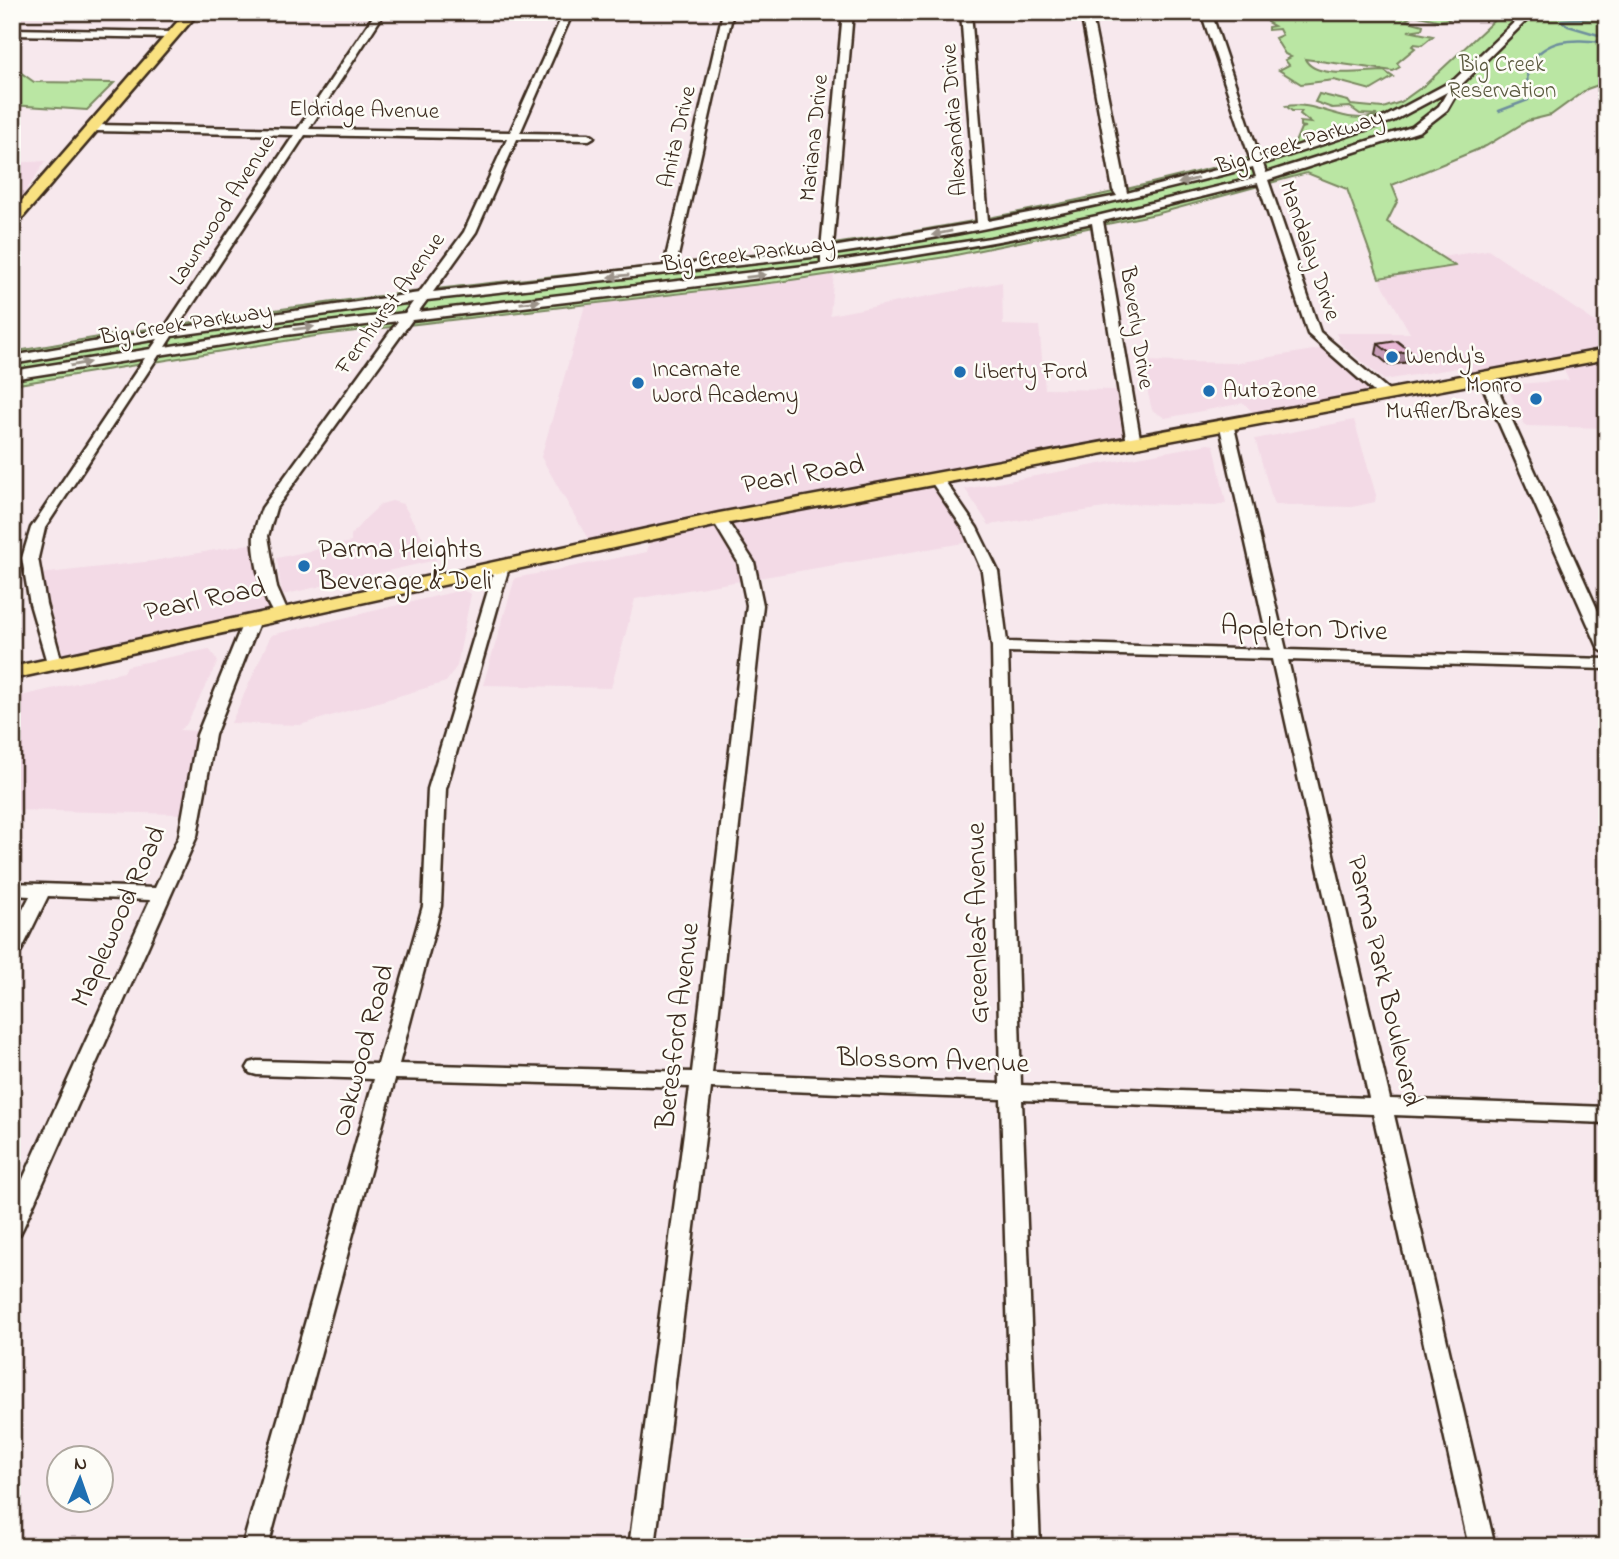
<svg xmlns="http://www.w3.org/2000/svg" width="1619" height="1559" font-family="'Indie Flower',sans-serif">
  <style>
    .built { fill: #f3dae6 }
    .green { fill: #bae6a3; stroke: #7a8860; stroke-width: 2 }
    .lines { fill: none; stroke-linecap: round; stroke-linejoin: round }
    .stream { stroke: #6e8f9d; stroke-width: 2.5 }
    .minor-casing { stroke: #3b2a1e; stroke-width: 5 }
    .major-casing { stroke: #3b2a1e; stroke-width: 5 }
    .minor { fill: #fdfcf7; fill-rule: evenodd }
    .major { fill: #f9e181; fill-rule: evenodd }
    .wall { fill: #c99eb9; stroke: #3b2a1e; stroke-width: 2 }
    .shaded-wall { fill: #a48196; stroke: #3b2a1e; stroke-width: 2 }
    .building { fill: #eab8d7; stroke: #3b2a1e; stroke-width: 2 }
    .oneway { fill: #9c938a }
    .poi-dot { fill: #1f6fb2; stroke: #fdfcf7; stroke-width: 2.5 }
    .labels { text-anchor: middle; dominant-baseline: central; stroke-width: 5; stroke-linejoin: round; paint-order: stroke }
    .far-park-label { font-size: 23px; fill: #5b593f; stroke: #fdfcf7 }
    .far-street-label { font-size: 23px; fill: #3b2a1e; stroke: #fdfcf7 }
    .far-poi-label { font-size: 23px; fill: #3b2a1e; stroke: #fdfcf7; text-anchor: start }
    .street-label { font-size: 28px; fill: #3b2a1e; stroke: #fdfcf7 }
    .poi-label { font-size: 28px; fill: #3b2a1e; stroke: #fdfcf7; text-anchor: start }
  </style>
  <rect width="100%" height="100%" fill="#f7e8ed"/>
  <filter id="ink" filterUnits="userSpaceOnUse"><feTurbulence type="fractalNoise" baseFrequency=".0143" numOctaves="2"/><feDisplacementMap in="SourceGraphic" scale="14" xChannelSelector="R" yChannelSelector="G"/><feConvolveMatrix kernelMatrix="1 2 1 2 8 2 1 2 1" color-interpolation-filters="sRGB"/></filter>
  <g filter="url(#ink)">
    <g class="built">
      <path d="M46 161 21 198 12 199V163Z"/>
      <path d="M1488 250 1607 330V428L1525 426 1510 393 1525 390 1519 384 1569 380 1558 360 1468 376 1457 368 1384 380 1340 343 1336 333H1410L1379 278 1453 266 1441 257Z"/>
      <path d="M834 273 830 315 1002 282 1003 325 1039 326 1045 389 1119 390 1126 441 589 541 541 457 586 302Z"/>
      <path d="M1325 348 1377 392 1254 414 1244 403 1165 418 1152 410 1140 361 1236 363Z"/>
      <path d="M1354 420 1376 495 1375 502 1352 507 1274 505 1255 439Z"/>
      <path d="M1208 444 1214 445 1226 503 1216 506 1132 504 989 525 965 489Z"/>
      <path d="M932 485 958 520 969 542 635 599 611 688 483 685 515 578 647 552 650 538Z"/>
      <path d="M392 501 403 504 436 560 282 595 277 558 351 542V535L366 518 381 504Z"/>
      <path d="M255 543 260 586 270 611 63 655 40 574 153 561Z"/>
      <path d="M462 590 471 594 457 666 446 682 300 725 231 723 271 635Z"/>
      <path d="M209 649 218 661 186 725 179 730 198 731 182 814 12 810V698L124 672 127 666Z"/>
    </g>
    <g class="green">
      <path d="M1270 12H1429L1439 13 1449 19 1441 21 1410 14 1413 16 1405 20 1423 25 1422 29 1408 31 1433 36 1422 45 1414 44 1412 46 1415 48 1397 63 1400 67 1393 71 1305 59C1315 80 1364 71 1384 71L1393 77 1371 90 1334 80 1301 84 1279 70 1289 65 1285 60 1291 57 1285 54 1275 38 1282 35 1279 29 1268 30V27L1274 26 1267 22Z"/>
      <path d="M1503 12H1607V82L1587 89 1551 115 1527 121 1486 146 1392 185 1398 200 1387 222 1455 266 1379 278 1347 189 1307 173 1156 214 946 257 778 282 322 335 12 385V352C156 326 300 305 445 288 555 275 666 266 776 252 951 229 1124 195 1294 145L1301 128 1306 127 1300 126V122L1311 123 1300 114 1302 111H1292L1286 106C1316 100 1349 127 1377 115L1360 114 1350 107 1332 108 1315 102 1319 94 1348 101 1351 105 1383 108 1401 102 1426 84Z"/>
      <path d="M12 72H20L34 82 114 83 87 110 12 105Z"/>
    </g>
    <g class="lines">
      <path class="stream" d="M1499 111 1528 100 1527 66C1548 37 1571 39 1604 42L1602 36 1568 26 1561 20 1607 17"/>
      <defs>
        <g id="minor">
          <path d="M376 12H385L309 129 510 132 564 12H573L520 133 589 134 594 137 589 140 517 139 476 232 433 292 664 266 723 12H733L676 265 821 249 843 12H853L833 247 977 223 961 12H971L988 221 1117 196 1113 190 1081 12H1091L1127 193 1251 161 1201 12H1211L1260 158 1385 117 1454 80 1525 12H1535L1462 84 1447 110 1420 131 1268 180 1320 332 1392 393V399H1382L1308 334 1258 183 1103 221 1141 444 1134 448 1127 444 1092 223C867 270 640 293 412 320L276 508 268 536 277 588 288 613 280 618C264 614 252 551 254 535 255 526 259 517 262 508L398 321 286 335 159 355 45 528 38 558 46 604 62 663 60 666H48L30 604 22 558 31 528 145 358 12 379V371L151 349 158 339 12 364V356L163 330 294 135 96 131 91 128 96 125 298 129ZM1447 92 1439 106 1412 127 1266 173 1263 164 1393 121ZM305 135 507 139 464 232 419 293 177 328ZM1253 167 1256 177 1246 180 1097 216 990 238 832 262 833 254C975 234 1114 203 1253 167ZM821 256V264L418 312 427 300ZM413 302 405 313 286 327 165 347 172 336Z"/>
          <path d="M12 29 172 32 177 35 172 38 12 35Z"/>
          <path d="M1485 372 1492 376 1607 631V654L1599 649 1478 376Z"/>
          <path d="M1227 423 1234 427 1286 650 1607 659V669L1288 660 1390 1099 1607 1107V1123L1394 1115 1495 1547H1469L1373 1114 1022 1100 1040 1547H1014L1001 1099 711 1088 655 1547H629L690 1087 395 1079 268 1547H242L374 1079 257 1075 250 1073 247 1068 250 1063 257 1061 378 1064 423 906 428 789 496 564H506L509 567 446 789 441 906 399 1064 692 1072 747 605 738 562 712 519 719 515 724 516 754 562 763 605 712 1073 1000 1084 992 647 982 571 963 528 930 480 937 476 942 477 977 528 998 571 1007 642 1270 650 1220 427ZM1008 652 1272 659 1369 1098 1021 1085Z"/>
          <path d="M252 615 260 620 215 735 197 836 23 1228 20 1234 12 1237V1203L150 900 48 896 22 949 19 954 12 956V930L30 896 12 895V883L155 888 179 836 197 735 244 620Z"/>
        </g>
        <g id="major">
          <path d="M186 12H199L17 224 12 225V212Z"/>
          <path d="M1607 349V359L719 525 12 679V667L719 513Z"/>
        </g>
      </defs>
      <use href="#minor" class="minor-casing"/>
      <use href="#major" class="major-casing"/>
      <use href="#minor" class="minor"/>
      <use href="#major" class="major"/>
    </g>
    <path class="wall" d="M1378 344 1408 362 1389 365 1376 354Z"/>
    <path class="shaded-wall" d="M1410 351 1408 362 1389 365 1391 354Z"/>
    <path class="building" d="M1397 341 1410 351 1391 354 1378 344Z"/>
    <defs><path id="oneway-solid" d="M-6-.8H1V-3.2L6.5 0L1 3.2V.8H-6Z" transform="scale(1.75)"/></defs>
    <g class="oneway">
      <use href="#oneway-solid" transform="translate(1188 181) rotate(166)"/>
      <use href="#oneway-solid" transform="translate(942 233) rotate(169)"/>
      <use href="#oneway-solid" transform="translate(619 276) rotate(174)"/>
      <use href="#oneway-solid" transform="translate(756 276) rotate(-7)"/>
      <use href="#oneway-solid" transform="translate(530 302) rotate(-7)"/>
      <use href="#oneway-solid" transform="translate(304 328) rotate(-7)"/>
      <use href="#oneway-solid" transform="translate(80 364) rotate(-10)"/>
    </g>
  </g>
  <g class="poi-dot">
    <circle cx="1392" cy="357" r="7"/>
    <circle cx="960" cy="372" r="7"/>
    <circle cx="638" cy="383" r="7"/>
    <circle cx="1209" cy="391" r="7"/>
    <circle cx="1536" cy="399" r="7"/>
    <circle cx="304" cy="566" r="7"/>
  </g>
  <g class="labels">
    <g class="far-park-label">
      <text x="1502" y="65">Big Creek<tspan x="1502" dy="26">Reservation</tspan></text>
    </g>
    <g class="far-street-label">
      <text transform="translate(364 111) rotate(1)">Eldridge Avenue</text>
      <text transform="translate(955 120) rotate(-94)">Alexandria Drive</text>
      <text transform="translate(678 137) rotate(-77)">Anita Drive</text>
      <text transform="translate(815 138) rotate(-84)">Mariana Drive</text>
      <text transform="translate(1300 143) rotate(-17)">Big Creek Parkway</text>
      <text transform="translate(223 211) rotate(-57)">Lawnwood Avenue</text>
      <text transform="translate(1309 251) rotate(71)">Mandalay Drive</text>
      <text transform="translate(749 255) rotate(-7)">Big Creek Parkway</text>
      <text transform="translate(391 304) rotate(-54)">Fernhurst Avenue</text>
      <text transform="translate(186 325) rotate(-9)">Big Creek Parkway</text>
      <text transform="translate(1136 328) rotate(81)">Beverly Drive</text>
    </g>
    <g class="far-poi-label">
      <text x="1406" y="357">Wendy's</text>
      <text x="652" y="370">Incarnate<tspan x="652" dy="26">Word Academy</tspan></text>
      <text x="974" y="372">Liberty Ford</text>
      <text x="1522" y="386" text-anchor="end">Monro<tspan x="1522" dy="26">Muffler/Brakes</tspan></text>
      <text x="1223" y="391">AutoZone</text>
    </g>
    <g class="street-label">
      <text transform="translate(803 476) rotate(-10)">Pearl Road</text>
      <text transform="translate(205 601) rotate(-12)">Pearl Road</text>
      <text transform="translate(1304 630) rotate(2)">Appleton Drive</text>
      <text transform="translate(120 917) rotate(-66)">Maplewood Road</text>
      <text transform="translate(979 923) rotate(-91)">Greenleaf Avenue</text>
      <text transform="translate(1383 981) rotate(77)">Parma Park Boulevard</text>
      <text transform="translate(679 1026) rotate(-83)">Beresford Avenue</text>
      <text transform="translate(364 1051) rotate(-75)">Oakwood Road</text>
      <text transform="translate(933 1062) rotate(2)">Blossom Avenue</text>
    </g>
    <g class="poi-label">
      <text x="318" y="550">Parma Heights<tspan x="318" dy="32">Beverage &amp; Deli</tspan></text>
    </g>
  </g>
  <rect width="1619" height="1559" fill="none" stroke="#fdfcf7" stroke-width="42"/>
  <rect x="21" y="21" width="1577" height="1517" fill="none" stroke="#3b2a1e" stroke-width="2.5" filter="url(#ink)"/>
  <g transform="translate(80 1479) rotate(2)"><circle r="33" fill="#fdfcf7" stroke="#afa8a0" stroke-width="2"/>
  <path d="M0-5L12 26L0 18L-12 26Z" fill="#1f6fb2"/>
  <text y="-10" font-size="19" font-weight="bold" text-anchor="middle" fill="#3b2a1e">N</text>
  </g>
</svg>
